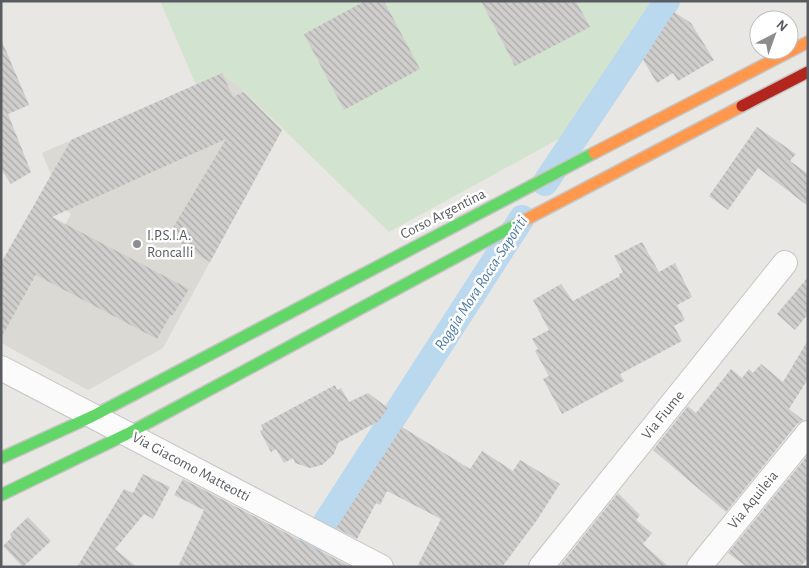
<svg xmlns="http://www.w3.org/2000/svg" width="809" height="568" font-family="'Alegreya Sans',sans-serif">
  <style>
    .education { fill: #dbd9d3 }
    .garden { fill: #d2e3d0 }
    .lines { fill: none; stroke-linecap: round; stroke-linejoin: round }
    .canal { stroke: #bad8ee; stroke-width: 26 }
    .building { fill: url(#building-back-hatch) }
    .street-casing { stroke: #c5c5c5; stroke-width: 26 }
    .fast-casing { stroke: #c5c5c4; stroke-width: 14 }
    .slow-casing { stroke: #c5c5c4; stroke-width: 14 }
    .jam-casing { stroke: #c5c5c4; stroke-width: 14 }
    .street { stroke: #fcfbfb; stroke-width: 24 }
    .fast { stroke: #63d668; stroke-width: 11 }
    .slow { stroke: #ff974d; stroke-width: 11 }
    .jam { stroke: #b3261e; stroke-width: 11 }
    .poi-dot { fill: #8b8d8e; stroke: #fff; stroke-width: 2 }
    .labels { text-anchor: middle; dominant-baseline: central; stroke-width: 5; stroke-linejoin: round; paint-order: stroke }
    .street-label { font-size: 15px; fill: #595c60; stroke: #fff }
    .poi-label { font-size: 15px; fill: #595c60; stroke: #fff; text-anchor: start }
    .water-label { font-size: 16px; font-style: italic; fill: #4b7aaa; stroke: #fff }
  </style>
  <defs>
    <pattern id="building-back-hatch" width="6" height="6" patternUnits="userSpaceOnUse" patternTransform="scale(1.25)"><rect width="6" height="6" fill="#cfcecc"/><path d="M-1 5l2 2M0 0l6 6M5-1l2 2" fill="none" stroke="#abaaa9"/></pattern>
  </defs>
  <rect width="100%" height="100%" fill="#e8e7e3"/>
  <path class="education" d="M222 73 243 90 282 130 163 348 88 390 1 343V338L71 214 66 210 42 153Z"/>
  <path class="garden" d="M160 1H657L564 136 389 232 243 90 222 73 196 85Z"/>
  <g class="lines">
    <g class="canal">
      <path d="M545 183 667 1"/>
      <path d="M297 567 522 218"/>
    </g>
  </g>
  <g class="building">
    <path d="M365 1H384L420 69 344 110 304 34Z"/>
    <path d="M481 1H576L590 27 515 66Z"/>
    <path d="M674 12 691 23 714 60 678 81 673 73 657 83 643 60Z"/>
    <path d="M1 39 29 105 8 114 31 172 11 184 1 169Z"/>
    <path d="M222 73 233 97 243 92 282 130 210 262 168 236 226 139 52 217 189 289 173 315 170 316 157 339 36 275 1 338V263L71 140Z"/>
    <path d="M757 127 796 154 790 161 808 174V206L758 168 728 210 709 196Z"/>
    <path d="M642 242 659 272 675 263 692 297 677 305 685 320 674 326 682 341 620 374 624 381 562 414 543 379 549 376 535 351 538 349 532 339 549 330 533 300 561 284 573 301 620 276 619 274 623 272 614 256Z"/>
    <path d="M808 277V314L795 330 777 314Z"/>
    <path d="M808 340V379L789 409 803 420 797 424 726 512 653 450 688 406 696 413 731 369 742 378 749 369 753 373 761 364 783 382Z"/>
    <path d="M335 385 337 390 341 388 349 402 368 393 388 408 379 421 338 443 334 454 322 465 310 468 295 463 293 458 284 463 276 449 271 452 260 431 263 429 261 425Z"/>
    <path d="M402 427 470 469 482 451 513 471 520 460 560 484 537 520 502 567H417L441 519 387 491 380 505 376 503 357 539 336 528Z"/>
    <path d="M808 455V558L800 567H747L728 553Z"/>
    <path d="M143 474 170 487 153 519 144 514 115 549 137 567H77L124 489 133 493Z"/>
    <path d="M183 479 351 567H178L204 510 174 495Z"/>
    <path d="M618 493 640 515 636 520 652 533 643 544 669 567H559Z"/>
    <path d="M28 517 51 541 23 567 3 546 12 537 10 534Z"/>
  </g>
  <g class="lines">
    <defs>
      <g id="street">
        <path d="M1 368 381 567"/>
        <path d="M541 567 785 263"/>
        <path d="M699 567 808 433"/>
      </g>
      <g id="fast">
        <path d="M1 458 93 416 594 153"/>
        <path d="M1 495 127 434 525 220"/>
      </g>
      <g id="slow">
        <path d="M594 153 808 42"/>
        <path d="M525 220 742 106"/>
      </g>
      <path id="jam" d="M742 106 808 72"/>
    </defs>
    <use href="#street" class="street-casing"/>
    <use href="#fast" class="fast-casing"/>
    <use href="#slow" class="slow-casing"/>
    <use href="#jam" class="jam-casing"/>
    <use href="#street" class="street"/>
    <use href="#fast" class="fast"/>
    <use href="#slow" class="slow"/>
    <use href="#jam" class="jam"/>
  </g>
  <circle class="poi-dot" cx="137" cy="244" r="5"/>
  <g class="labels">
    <g class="street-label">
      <text transform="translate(443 214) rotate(-27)">Corso Argentina</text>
      <text transform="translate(663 415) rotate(-51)">Via Fiume</text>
      <text transform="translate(191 467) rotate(28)">Via Giacomo Matteotti</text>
      <text transform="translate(753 500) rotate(-51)">Via Aquileia</text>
    </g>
    <g class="poi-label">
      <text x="147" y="235">I.P.S.I.A.<tspan x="147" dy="17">Roncalli</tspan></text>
    </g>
    <g class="water-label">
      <text transform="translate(481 283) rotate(-57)">Roggia Mora Rocca-Saporiti</text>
    </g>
  </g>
  <rect width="809" height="568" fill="none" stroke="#595c60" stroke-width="5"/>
  <g transform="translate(774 35) rotate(41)"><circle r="24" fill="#ffffff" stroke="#bdbebf"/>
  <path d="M0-4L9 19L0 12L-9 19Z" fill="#8b8d8e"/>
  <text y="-8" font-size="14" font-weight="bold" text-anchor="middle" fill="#595c60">N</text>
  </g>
</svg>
